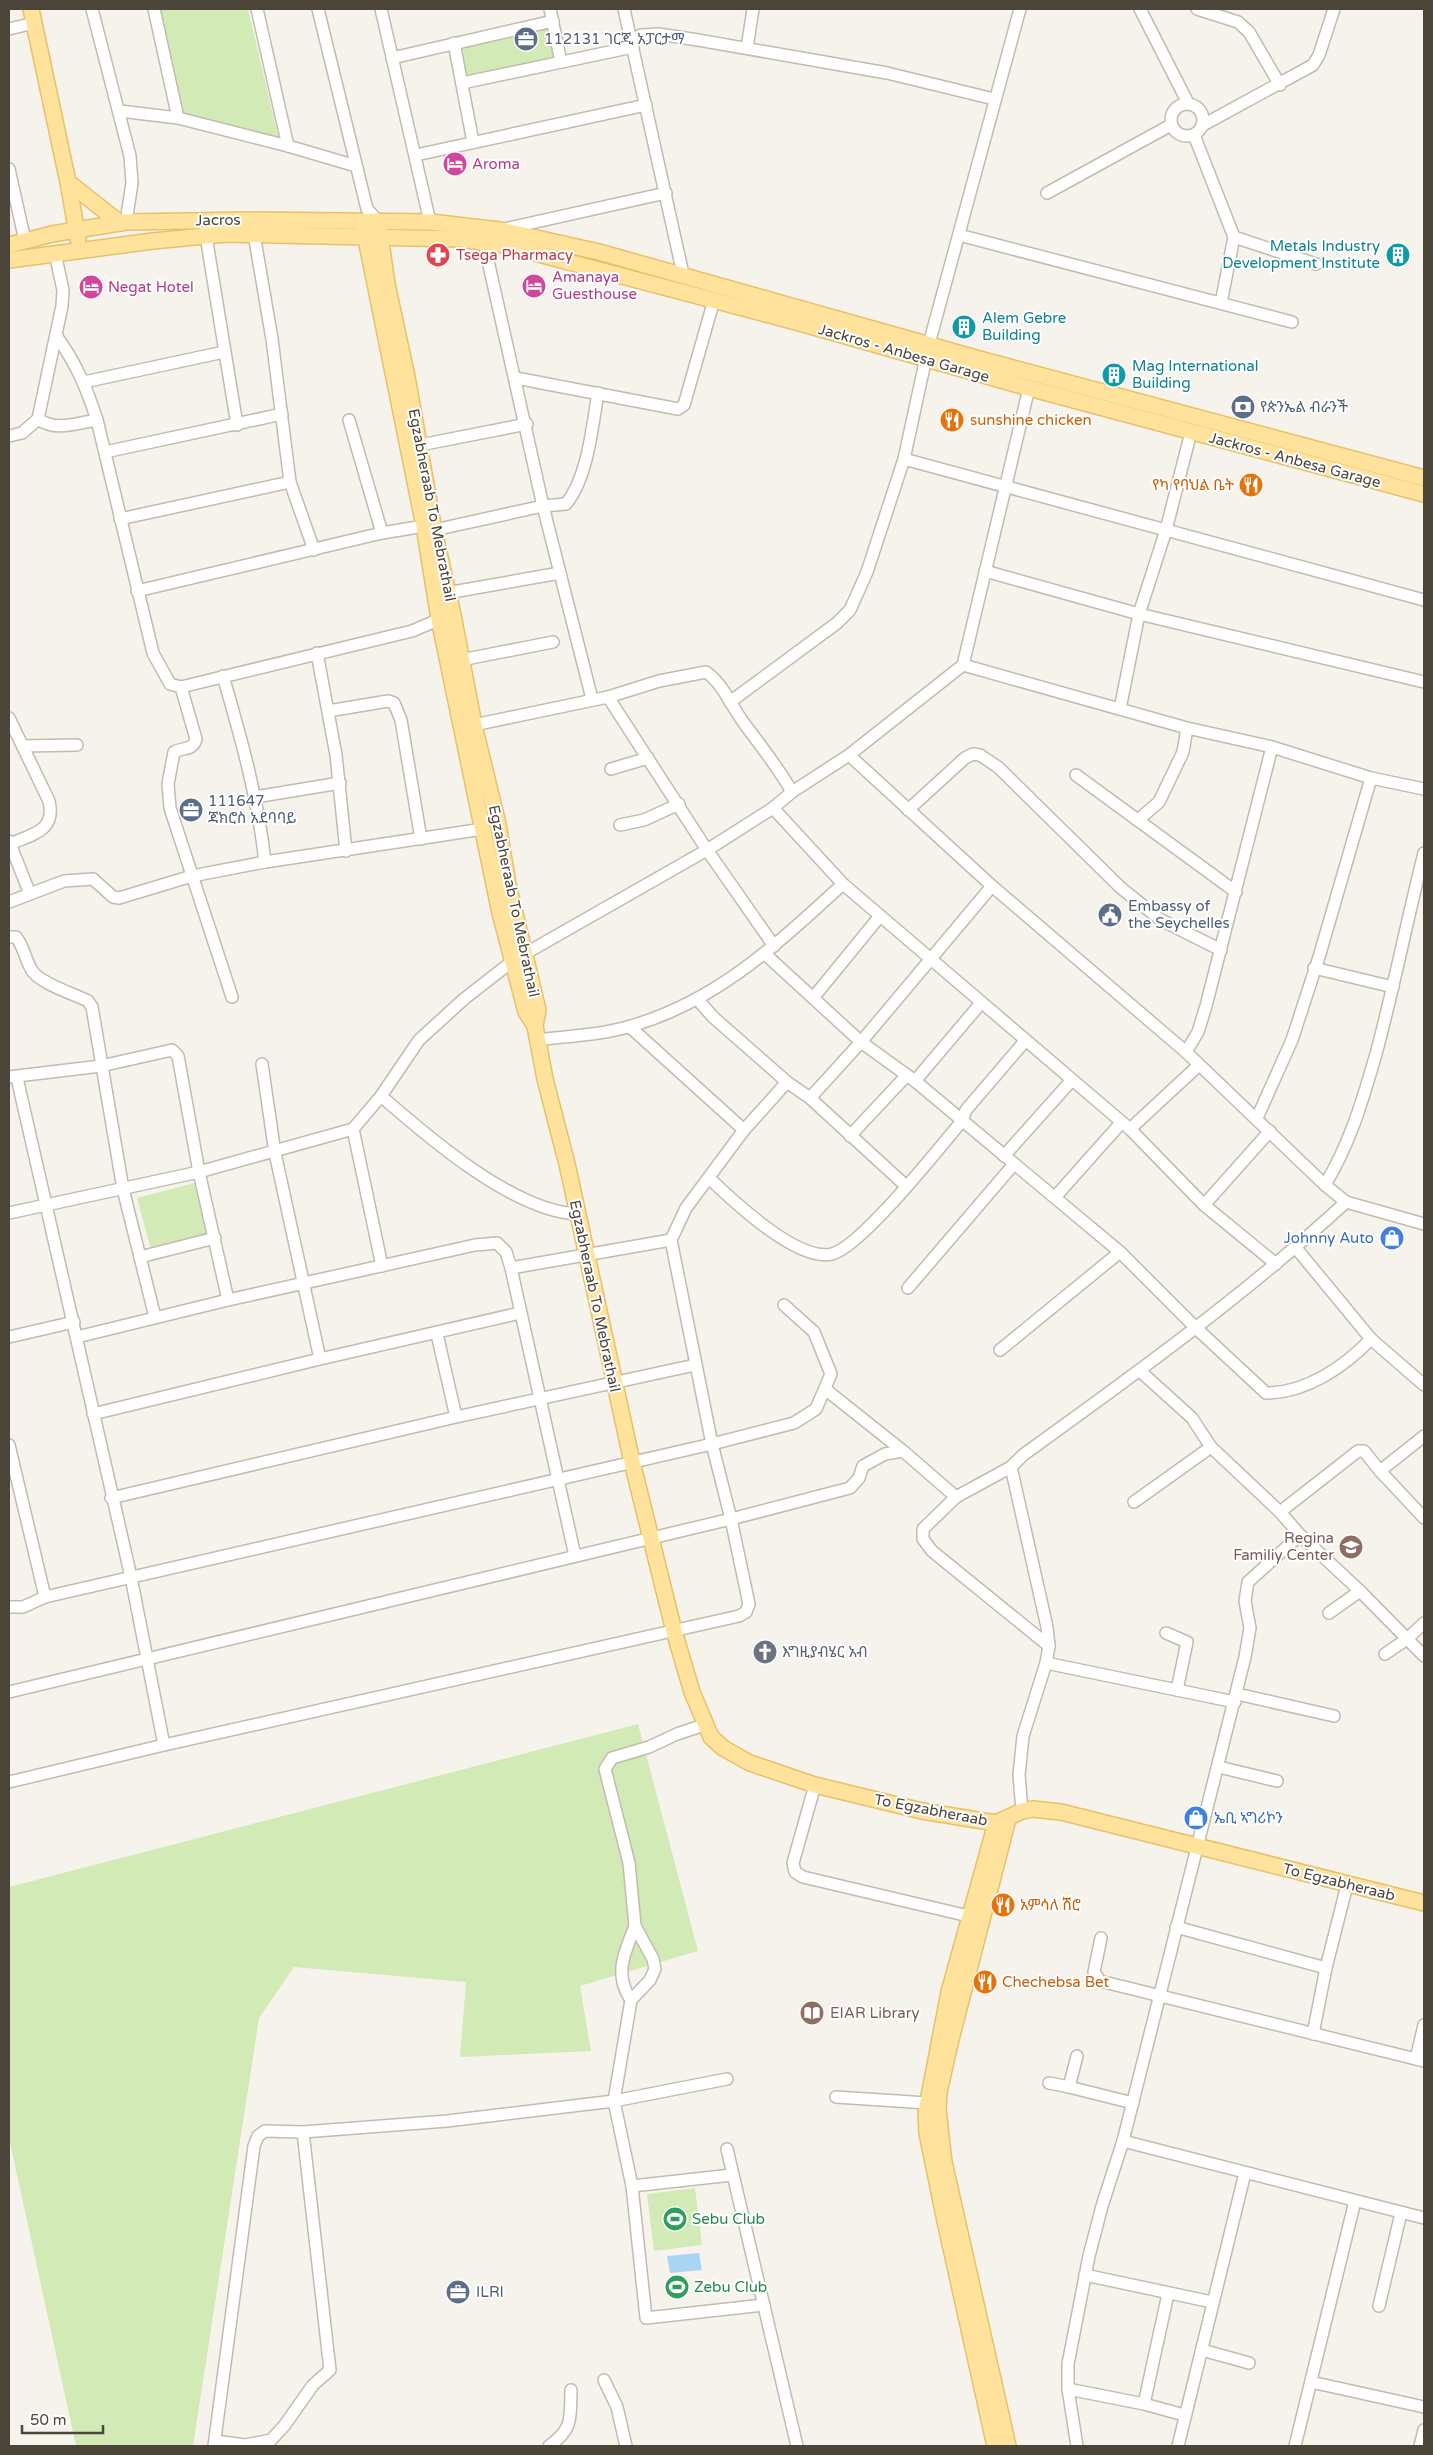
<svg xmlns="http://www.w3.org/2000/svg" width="1433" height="2455" font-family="'Varela Round','Noto Sans Ethiopic',sans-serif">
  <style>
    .green { fill: #d2eab5 }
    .water { fill: #a9d4f2 }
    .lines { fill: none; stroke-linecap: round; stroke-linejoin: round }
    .minor-casing { stroke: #c2bbae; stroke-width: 14 }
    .major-casing { stroke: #e6c16a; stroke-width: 18 }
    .minor { stroke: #fff; stroke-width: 11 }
    .major { stroke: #ffe39c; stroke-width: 15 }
    .labels { text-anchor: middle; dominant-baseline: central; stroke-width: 4; stroke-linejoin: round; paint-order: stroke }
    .service-label { font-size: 15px; fill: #4e5e75; stroke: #fff; text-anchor: start }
    .hotel-label { font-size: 15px; fill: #b23c85; stroke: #fff; text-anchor: start }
    .street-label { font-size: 15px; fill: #4b4439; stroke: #fff }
    .culture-label { font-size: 15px; fill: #0d838f; stroke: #fff; text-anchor: start }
    .health-label { font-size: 15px; fill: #be3a42; stroke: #fff; text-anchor: start }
    .food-label { font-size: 15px; fill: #c56008; stroke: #fff; text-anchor: start }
    .shop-label { font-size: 15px; fill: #366cbe; stroke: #fff; text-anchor: end }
    .education-label { font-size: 15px; fill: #785e54; stroke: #fff; text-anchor: end }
    .worship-label { font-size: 15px; fill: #5b616d; stroke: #fff; text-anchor: start }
    .leisure-label { font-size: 15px; fill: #27864d; stroke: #fff; text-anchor: start }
  </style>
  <rect width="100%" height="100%" fill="#f6f3ec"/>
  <g class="green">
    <path d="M157 9H248L279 140 182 119Z"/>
    <path d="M547 25 556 63 463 86 454 48Z"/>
    <path d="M194 1183 208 1239 152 1253 137 1198Z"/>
    <path d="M638 1724 698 1951 580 1986 591 2051 460 2057 466 1982 294 1967 259 2018 193 2446H76L9 2138V1887Z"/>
    <path d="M695 2188 702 2245 654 2251 647 2194Z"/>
  </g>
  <path class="water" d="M699 2253 702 2270 670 2273 667 2256Z"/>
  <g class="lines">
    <defs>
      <g id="minor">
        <path d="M92 9 130 156 132 183 126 222"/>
        <path d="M154 9 178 118"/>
        <path d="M257 9 288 146"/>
        <path d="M318 9 367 209 378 221"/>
        <path d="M381 9 430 222"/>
        <path d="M550 9 561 62"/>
        <path d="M624 9 683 274"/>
        <path d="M1140 9 1188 103"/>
        <path d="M1197 9 1238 22 1249 32 1280 85"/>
        <path d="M9 29 34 23"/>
        <path d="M631 41 641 35 659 34 698 40 887 73 994 99"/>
        <path d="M454 43 473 142"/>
        <path d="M747 48 753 9"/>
        <path d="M392 58 553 21"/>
        <path d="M462 83 633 47"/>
        <circle cx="1187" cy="120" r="16"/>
        <path d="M120 111 178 118 288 146 356 166"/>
        <path d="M1203 125 1313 65 1319 55 1334 9"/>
        <path d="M1194 135 1234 237 1221 303"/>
        <path d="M416 155 646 105"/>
        <path d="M9 169 25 241"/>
        <path d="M1047 193 1171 125"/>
        <path d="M504 229 666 193"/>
        <path d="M205 230 237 425"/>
        <path d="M254 234 272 339 290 482 314 550"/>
        <path d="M959 235 1292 322"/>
        <path d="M1234 237 1316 264"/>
        <path d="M484 243 543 506 592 699"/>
        <path d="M57 337C76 363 87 389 97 420L153 653 170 684 181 687 412 631 445 617"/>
        <path d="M516 378 678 409 684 405 714 300"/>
        <path d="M84 382 224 352"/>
        <path d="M38 419C56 432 77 423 97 420"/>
        <path d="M349 420 382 533"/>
        <path d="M9 436 22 433 38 419 62 306 63 290 55 253"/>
        <path d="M420 445 527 424"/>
        <path d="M105 452 282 414"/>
        <path d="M904 459 1424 600"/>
        <path d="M120 519 290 482"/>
        <path d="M434 530 543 506 566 504C588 477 592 427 598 393"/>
        <path d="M985 571 1139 614 1424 682"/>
        <path d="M137 591 382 533 424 526"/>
        <path d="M447 593 560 573"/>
        <path d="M317 653 336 755 346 851"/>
        <path d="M461 660 553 642"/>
        <path d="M963 665 1187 728 1272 747 1371 778 1424 789"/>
        <path d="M223 676C241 738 258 798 265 862"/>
        <path d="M181 687 196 739C193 751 183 747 174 752L168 784 170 808 232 997"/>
        <path d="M608 697 707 850 774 946"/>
        <path d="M730 702 837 623 850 610 867 572 904 459 929 344 1020 9"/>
        <path d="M1120 709 1139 614 1166 530 1191 432"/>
        <path d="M328 711 388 701 394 703 401 720 421 839"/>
        <path d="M9 718 49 801C56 831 33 834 10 844"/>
        <path d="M474 725 608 697 659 681 706 672C722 683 730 703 741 719 758 743 777 765 792 792"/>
        <path d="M23 746 77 745"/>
        <path d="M849 755 992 886 1186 1052 1325 1185 1346 1202 1424 1224"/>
        <path d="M611 769 648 758"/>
        <path d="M1076 775 1236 892"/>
        <path d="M255 797 340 783"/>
        <path d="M773 808 843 884 1130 1129 1204 1205 1276 1264"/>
        <path d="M908 810 965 758 973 754 980 755 998 767 1121 888 1161 920 1221 950"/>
        <path d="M1138 820 1159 802 1183 752 1187 728"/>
        <path d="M620 825 644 820 679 804"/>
        <path d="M9 841 30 894"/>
        <path d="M9 902 64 881 93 879 113 897 119 898 192 876 265 862 483 829"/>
        <path d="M9 937H16C25 948 25 961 33 972 42 984 74 994 88 1001L92 1007 123 1189 155 1317"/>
        <path d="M765 954 861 1042 915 1081 1120 1252"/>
        <path d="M1314 968 1393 987"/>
        <path d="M813 998 880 916"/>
        <path d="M698 1000 713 1017 787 1082 810 1098 906 1186"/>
        <path d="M630 1027 744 1130"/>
        <path d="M537 1040C568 1036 602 1035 631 1026 718 1001 778 943 843 884"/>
        <path d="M1186 1052 1198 1032 1206 1006 1272 747"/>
        <path d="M262 1064 275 1153 320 1359"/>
        <path d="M9 1077 101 1066 172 1050 178 1056 199 1172 228 1300"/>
        <path d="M17 1078 131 1577 164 1745"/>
        <path d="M915 1081 981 1003"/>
        <path d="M381 1096C428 1137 513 1211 577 1214"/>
        <path d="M810 1098 861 1042 992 886"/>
        <path d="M1257 1118 1292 1040 1319 957 1371 778"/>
        <path d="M353 1129 382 1266"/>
        <path d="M1130 1129 1199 1065"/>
        <path d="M850 1136 907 1075"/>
        <path d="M1004 1156 1071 1081"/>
        <path d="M709 1178C733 1201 797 1262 832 1254 861 1247 939 1148 962 1121L966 1110 1025 1041"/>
        <path d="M1325 1185C1351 1141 1362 1102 1376 1054 1394 987 1407 920 1424 853"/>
        <path d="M1056 1196 1121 1123"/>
        <path d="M1204 1205 1270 1131"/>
        <path d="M9 1213 199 1172 353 1129 381 1096 419 1040 464 999 514 960 707 850 773 808 792 792 849 755 963 665 1029 388"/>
        <path d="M1296 1248 1371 1339 1424 1385"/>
        <path d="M140 1257 215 1238"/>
        <path d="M511 1268 671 1240"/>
        <path d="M908 1288 1014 1164"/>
        <path d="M784 1305 814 1332 831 1374 816 1409 794 1423 712 1444 671 1240 686 1208 744 1130 787 1082"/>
        <path d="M437 1334 456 1417"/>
        <path d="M9 1337 74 1322"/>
        <path d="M77 1337 228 1300 475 1245 497 1243 506 1252 511 1268 575 1556"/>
        <path d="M1000 1350 1120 1252 1196 1328 1266 1393C1306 1393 1344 1367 1371 1339"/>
        <path d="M1140 1371 1192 1418 1211 1447 1280 1512 1300 1535 1360 1591 1424 1656"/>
        <path d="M825 1389 903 1451"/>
        <path d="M93 1414 320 1359 520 1313"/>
        <path d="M1424 1436 1380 1471 1424 1518"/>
        <path d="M9 1445 45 1597 712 1444 731 1519 9 1692"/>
        <path d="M1011 1467 956 1497 923 1529V1539L932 1551 1049 1646"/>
        <path d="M111 1498 456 1417 695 1365"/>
        <path d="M1134 1502 1211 1447"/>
        <path d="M1280 1512 1358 1451H1364L1380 1471"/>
        <path d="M1300 1535 1248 1582 1245 1601 1250 1628 1245 1657 1123 2141 1424 2218"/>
        <path d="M9 1607H23L45 1597"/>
        <path d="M1329 1613 1360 1591"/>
        <path d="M1166 1633 1187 1642 1177 1690"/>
        <path d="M1385 1654 1407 1639 1424 1623"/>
        <path d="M1046 1663 1049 1646 1047 1627 1011 1467 1023 1455C1134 1375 1245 1295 1346 1202"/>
        <path d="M1237 1694 1334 1716"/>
        <path d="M704 1725 677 1734 649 1747 612 1758 605 1769 629 1863 635 1926 653 1959 655 1969 650 1980 631 2000 614 2101 727 2079"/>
        <path d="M1219 1767 1277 1781"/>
        <path d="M9 1782 164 1745 739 1616 746 1612 749 1604 731 1519 850 1488 859 1478 863 1466 885 1454 903 1451 956 1497"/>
        <path d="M815 1785 793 1863 795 1872 803 1877 977 1918"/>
        <path d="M1022 1811 1019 1775 1023 1736 1046 1663 1235 1702"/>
        <path d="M1176 1927 1326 1968"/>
        <path d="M1101 1938 1094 1972 1100 1981 1424 2061"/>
        <path d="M631 2000C613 1974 625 1952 635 1926"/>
        <path d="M1313 2034 1326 1968 1347 1885"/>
        <path d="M1077 2056 1069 2087 1133 2103"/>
        <path d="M1416 2059 1424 2025"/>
        <path d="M1049 2083 1069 2087"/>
        <path d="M836 2097 927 2103"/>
        <path d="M727 2149 797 2446"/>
        <path d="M632 2186 732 2175"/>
        <path d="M1085 2275 1212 2302"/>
        <path d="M1379 2306 1401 2213"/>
        <path d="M1202 2350 1249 2363"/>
        <path d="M604 2380 617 2407 626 2446"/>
        <path d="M1311 2382 1424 2407"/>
        <path d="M1068 2389 1144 2404 1184 2415"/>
        <path d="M1144 2404 1168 2294"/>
        <path d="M215 2441 245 2445 271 2440 284 2426 313 2385 330 2370 303 2132"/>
        <path d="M214 2446 254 2146 258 2136 265 2131 303 2132 447 2121 614 2101 632 2186 646 2318 764 2305"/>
        <path d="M549 2446C574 2429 570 2417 571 2390"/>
        <path d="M1077 2446 1068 2389V2364L1089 2256 1102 2206 1123 2141"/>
        <path d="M1178 2446 1245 2173"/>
        <path d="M1295 2446 1355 2201"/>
        <path d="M1420 2446 1424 2430"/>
      </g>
      <g id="major">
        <path d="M31 9 68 182 78 239"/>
        <path d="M68 182 120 223"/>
        <path d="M378 221 387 284 408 382 434 530 453 615 474 725 498 824 508 884 538 1010 535 1026 545 1079 567 1164 632 1462 674 1631 692 1692 711 1737 723 1748 750 1763 815 1785 922 1811 996 1823 1022 1811 1033 1809 1061 1812 1424 1903"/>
        <path d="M364 229 424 526 439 619 500 913 526 1012 535 1026"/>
        <path d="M9 245 52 234 126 222 253 220 430 222 500 230 599 252 983 360 1424 478"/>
        <path d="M9 260 153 241 226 234 459 239 504 245 796 322 1029 388 1424 494"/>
        <path d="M995 2446 945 2221 927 2133 926 2112 949 1992 996 1823"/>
        <path d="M1008 2446 944 2162 938 2110 939 2092 950 2043 1008 1819"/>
      </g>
    </defs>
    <use href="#minor" class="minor-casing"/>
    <use href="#major" class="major-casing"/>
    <use href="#minor" class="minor"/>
    <use href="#major" class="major"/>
  </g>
  <defs>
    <symbol id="office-disc" viewBox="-11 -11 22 22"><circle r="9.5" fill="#5c6f8a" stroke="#fff"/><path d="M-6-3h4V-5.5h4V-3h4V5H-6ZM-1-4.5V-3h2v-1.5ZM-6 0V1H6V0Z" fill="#fff"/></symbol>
    <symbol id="hotel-disc" viewBox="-11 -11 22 22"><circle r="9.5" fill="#d1479c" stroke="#fff"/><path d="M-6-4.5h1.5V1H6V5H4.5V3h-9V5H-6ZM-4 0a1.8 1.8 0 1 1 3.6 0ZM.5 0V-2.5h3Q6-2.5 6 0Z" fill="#fff"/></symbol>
    <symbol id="pharmacy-disc" viewBox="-11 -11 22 22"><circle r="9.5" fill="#e0444e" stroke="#fff"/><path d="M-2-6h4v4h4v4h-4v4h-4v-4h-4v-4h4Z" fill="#fff"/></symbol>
    <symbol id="building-disc" viewBox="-11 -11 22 22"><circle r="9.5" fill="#0f9aa8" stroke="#fff"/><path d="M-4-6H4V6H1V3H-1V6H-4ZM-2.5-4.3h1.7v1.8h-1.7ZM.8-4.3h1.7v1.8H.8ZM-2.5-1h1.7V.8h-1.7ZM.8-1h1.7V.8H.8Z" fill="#fff"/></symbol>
    <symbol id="bank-disc" viewBox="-11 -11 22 22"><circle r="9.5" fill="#5c6f8a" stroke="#fff"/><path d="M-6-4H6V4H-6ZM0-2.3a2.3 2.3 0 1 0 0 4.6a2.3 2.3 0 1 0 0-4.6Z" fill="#fff"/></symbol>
    <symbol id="restaurant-disc" viewBox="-11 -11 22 22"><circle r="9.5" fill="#e8710a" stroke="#fff"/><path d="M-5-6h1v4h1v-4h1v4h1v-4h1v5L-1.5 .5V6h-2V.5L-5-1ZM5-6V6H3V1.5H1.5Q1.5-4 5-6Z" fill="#fff"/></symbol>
    <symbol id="civic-disc" viewBox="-11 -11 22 22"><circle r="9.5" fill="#5c6f8a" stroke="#fff"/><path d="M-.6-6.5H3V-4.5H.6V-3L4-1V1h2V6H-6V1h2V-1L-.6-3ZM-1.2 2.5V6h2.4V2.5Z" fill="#fff"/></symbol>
    <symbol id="shop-disc" viewBox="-11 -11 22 22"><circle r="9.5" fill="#3f7fe0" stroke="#fff"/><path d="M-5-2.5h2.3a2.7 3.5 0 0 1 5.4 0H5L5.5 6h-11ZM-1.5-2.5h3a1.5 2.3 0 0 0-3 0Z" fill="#fff"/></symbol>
    <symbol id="school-disc" viewBox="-11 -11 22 22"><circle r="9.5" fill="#8d6e63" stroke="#fff"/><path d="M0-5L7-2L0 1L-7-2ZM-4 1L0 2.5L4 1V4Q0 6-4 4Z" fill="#fff"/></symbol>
    <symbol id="church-disc" viewBox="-11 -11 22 22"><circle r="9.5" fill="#6b7280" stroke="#fff"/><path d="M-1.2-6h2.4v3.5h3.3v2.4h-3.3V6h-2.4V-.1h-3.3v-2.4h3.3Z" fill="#fff"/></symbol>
    <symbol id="library-disc" viewBox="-11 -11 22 22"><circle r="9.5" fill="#8d6e63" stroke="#fff"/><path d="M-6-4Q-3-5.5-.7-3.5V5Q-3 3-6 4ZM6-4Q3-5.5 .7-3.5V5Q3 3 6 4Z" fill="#fff"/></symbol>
    <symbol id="stadium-disc" viewBox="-11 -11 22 22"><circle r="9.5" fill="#2e9e5b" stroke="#fff"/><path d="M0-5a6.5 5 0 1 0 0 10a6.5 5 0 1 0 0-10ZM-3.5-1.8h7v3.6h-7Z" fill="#fff"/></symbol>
  </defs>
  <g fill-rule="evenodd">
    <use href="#office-disc" x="512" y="25" width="28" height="28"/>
    <use href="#hotel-disc" x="441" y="150" width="28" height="28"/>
    <use href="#pharmacy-disc" x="424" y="241" width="28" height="28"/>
    <use href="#building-disc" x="1384" y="241" width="28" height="28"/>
    <use href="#hotel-disc" x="520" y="272" width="28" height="28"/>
    <use href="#hotel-disc" x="77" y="273" width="28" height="28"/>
    <use href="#building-disc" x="950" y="313" width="28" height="28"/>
    <use href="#building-disc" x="1100" y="361" width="28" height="28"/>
    <use href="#bank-disc" x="1229" y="393" width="28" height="28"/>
    <use href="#restaurant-disc" x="938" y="406" width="28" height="28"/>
    <use href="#restaurant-disc" x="1237" y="471" width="28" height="28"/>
    <use href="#office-disc" x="177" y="796" width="28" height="28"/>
    <use href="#civic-disc" x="1096" y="901" width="28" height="28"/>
    <use href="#shop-disc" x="1378" y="1224" width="28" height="28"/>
    <use href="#school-disc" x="1337" y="1533" width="28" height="28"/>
    <use href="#church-disc" x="751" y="1638" width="28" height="28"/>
    <use href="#shop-disc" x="1182" y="1804" width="28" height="28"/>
    <use href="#restaurant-disc" x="989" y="1891" width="28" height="28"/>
    <use href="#restaurant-disc" x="971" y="1968" width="28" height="28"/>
    <use href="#library-disc" x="798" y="1999" width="28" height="28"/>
    <use href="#stadium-disc" x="661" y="2205" width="28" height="28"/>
    <use href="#stadium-disc" x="663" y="2273" width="28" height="28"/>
    <use href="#office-disc" x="444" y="2278" width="28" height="28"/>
  </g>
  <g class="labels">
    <g class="service-label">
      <text x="544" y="39">112131 ገርጂ አፓርታማ</text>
      <text x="1260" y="407">የጵንኤል ብራንች</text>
      <text x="208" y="801">111647<tspan x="208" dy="17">ጃክሮስ አደባባይ</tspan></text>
      <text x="1128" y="906">Embassy of<tspan x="1128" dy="17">the Seychelles</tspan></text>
      <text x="476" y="2292">ILRI</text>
    </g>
    <g class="hotel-label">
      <text x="472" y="164">Aroma</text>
      <text x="552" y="277">Amanaya<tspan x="552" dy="17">Guesthouse</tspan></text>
      <text x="108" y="287">Negat Hotel</text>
    </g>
    <g class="street-label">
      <text transform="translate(218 220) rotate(-1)">Jacros</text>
      <text transform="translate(904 353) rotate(16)">Jackros - Anbesa Garage</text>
      <text transform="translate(1295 460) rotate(15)">Jackros - Anbesa Garage</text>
      <text transform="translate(432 505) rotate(79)">Egzabheraab To Mebrathail</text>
      <text transform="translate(514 901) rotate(78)">Egzabheraab To Mebrathail</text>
      <text transform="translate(595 1296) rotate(78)">Egzabheraab To Mebrathail</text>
      <text transform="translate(931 1810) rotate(11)">To Egzabheraab</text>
      <text transform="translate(1339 1882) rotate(14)">To Egzabheraab</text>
    </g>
    <g class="culture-label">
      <text x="1380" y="246" text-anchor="end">Metals Industry<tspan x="1380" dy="17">Development Institute</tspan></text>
      <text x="982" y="318">Alem Gebre<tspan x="982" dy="17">Building</tspan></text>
      <text x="1132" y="366">Mag International<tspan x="1132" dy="17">Building</tspan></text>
    </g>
    <g class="health-label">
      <text x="456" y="255">Tsega Pharmacy</text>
    </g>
    <g class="food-label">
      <text x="970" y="420">sunshine chicken</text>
      <text x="1234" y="485" text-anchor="end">የካ የባህል ቤት</text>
      <text x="1020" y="1905">አምሳለ ሽሮ</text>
      <text x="1002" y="1982">Chechebsa Bet</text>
    </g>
    <g class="shop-label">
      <text x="1374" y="1238">Johnny Auto</text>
      <text x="1214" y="1818" text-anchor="start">ኤቢ ኣግሪኮን</text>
    </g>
    <g class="education-label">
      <text x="1334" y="1538">Regina<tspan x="1334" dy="17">Familiy Center</tspan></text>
      <text x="830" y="2013" text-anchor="start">EIAR Library</text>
    </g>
    <g class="worship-label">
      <text x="782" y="1652">እግዚያብሄር አብ</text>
    </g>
    <g class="leisure-label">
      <text x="692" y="2219">Sebu Club</text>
      <text x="694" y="2287">Zebu Club</text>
    </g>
  </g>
  <rect width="1433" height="2455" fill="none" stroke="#4b4439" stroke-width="20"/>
  <path d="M22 2425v8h81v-8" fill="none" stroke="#4b4439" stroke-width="2.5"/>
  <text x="30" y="2425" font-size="15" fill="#4b4439" stroke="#ffffff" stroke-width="4" paint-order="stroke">50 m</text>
</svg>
